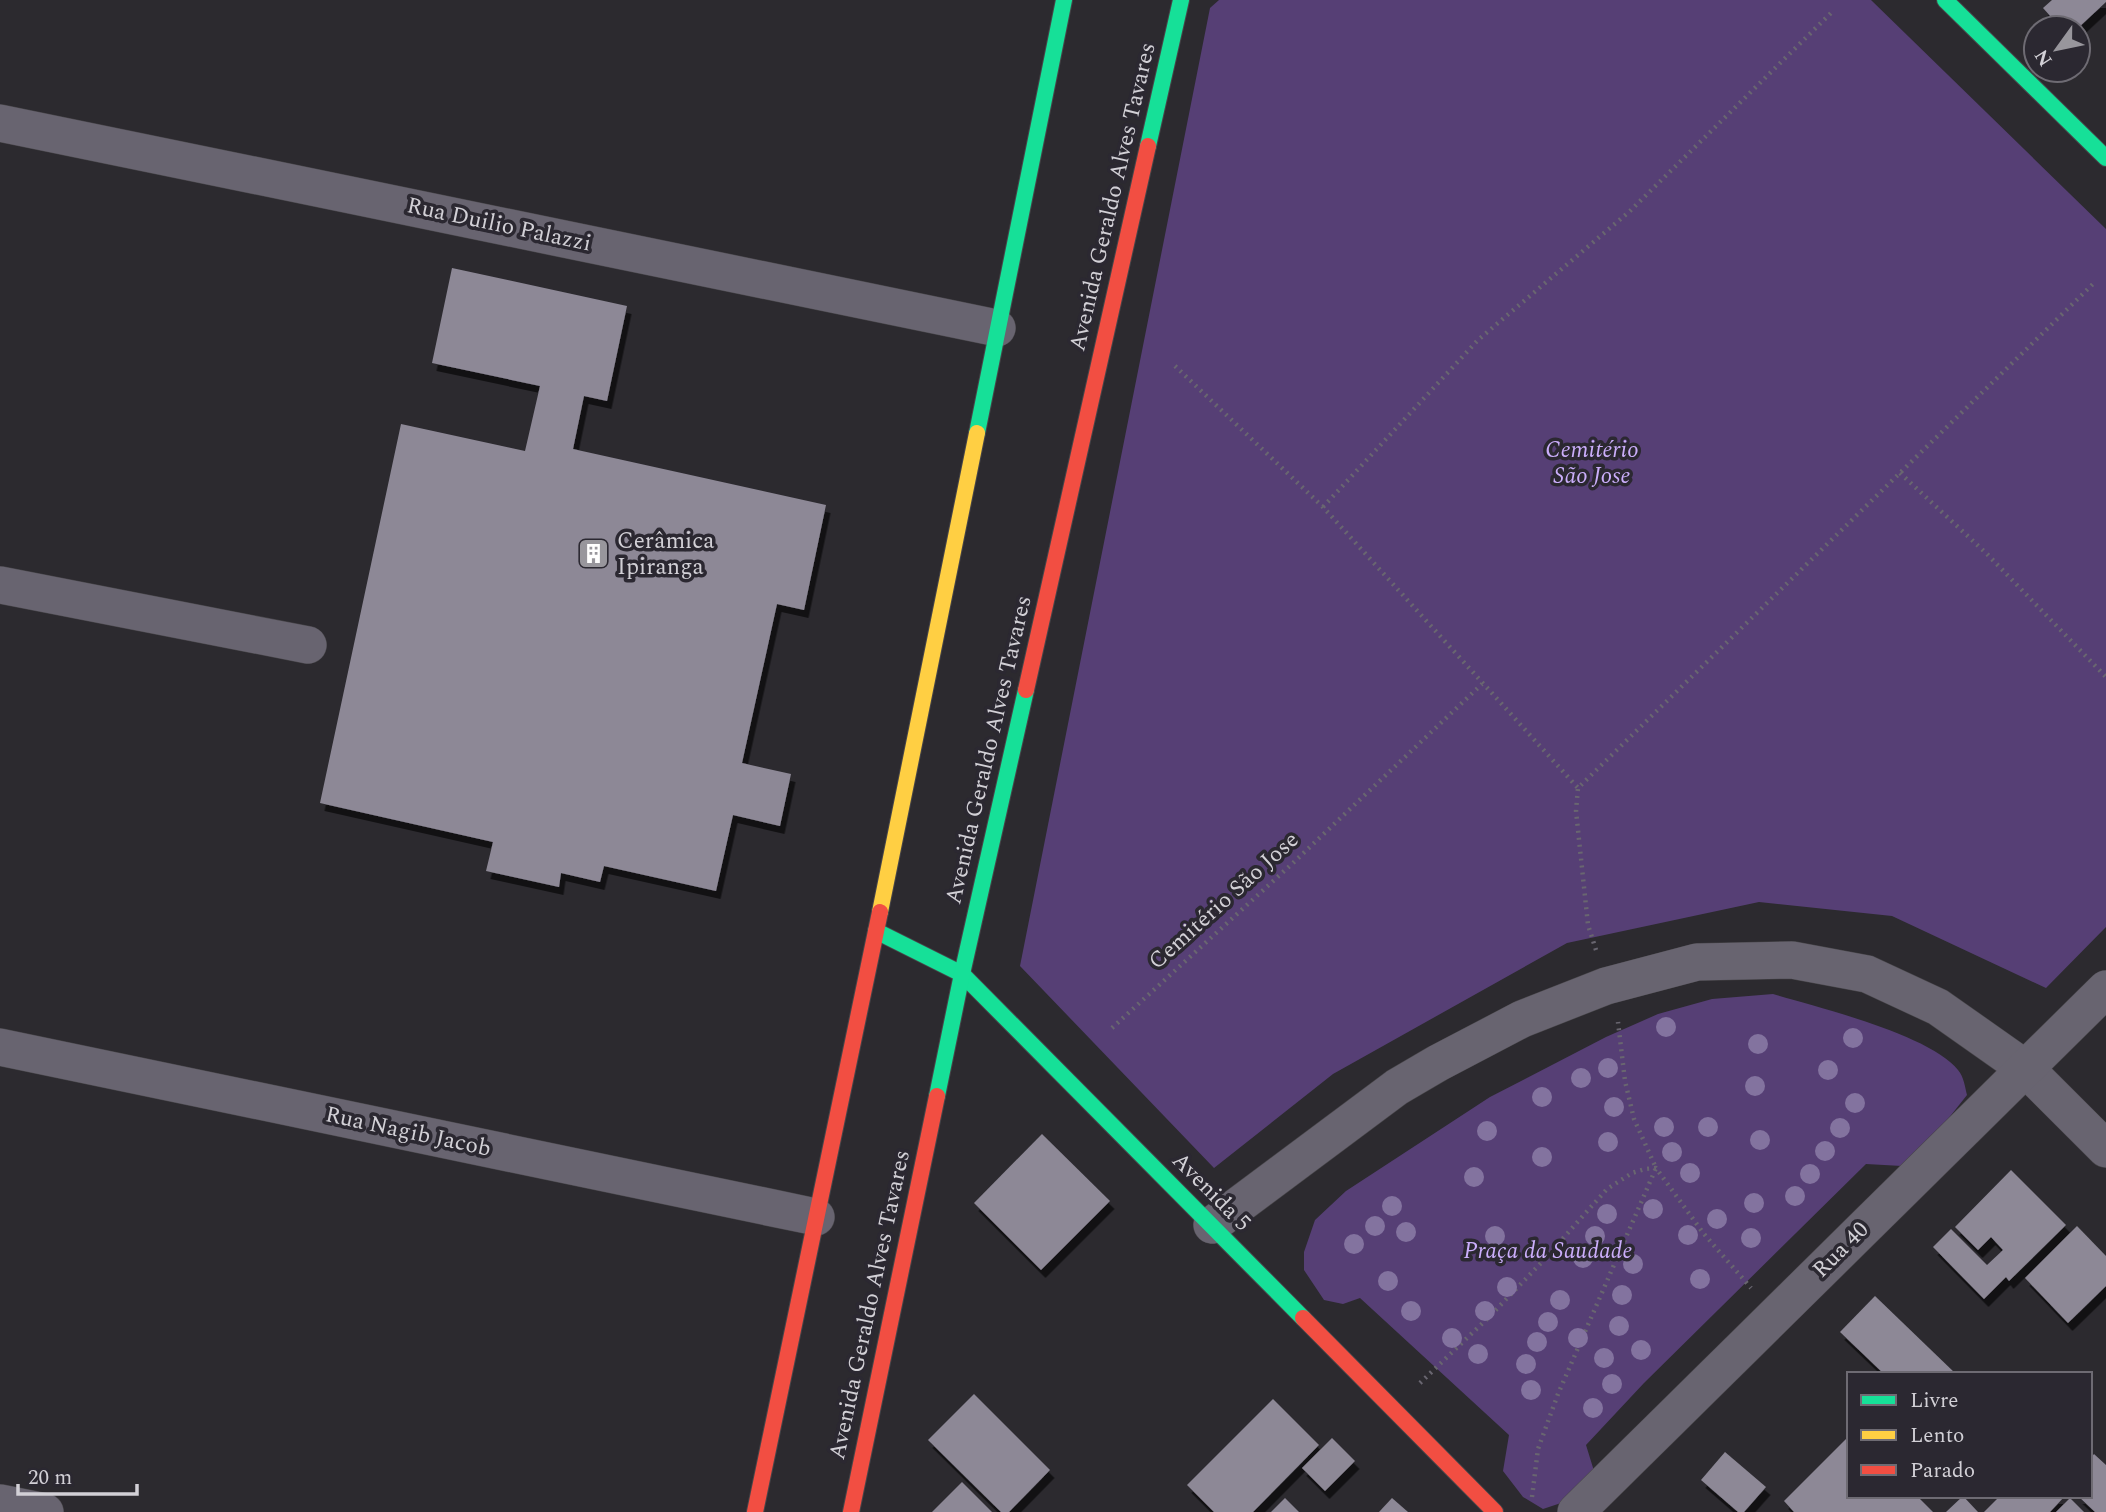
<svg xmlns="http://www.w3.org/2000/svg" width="2106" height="1512" font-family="Spectral,serif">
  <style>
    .green { fill: #563f75 }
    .building { fill: #8d8896; filter: url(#shadow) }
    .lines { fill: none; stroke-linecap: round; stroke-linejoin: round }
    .street-casing { stroke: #474549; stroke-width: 38 }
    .fast-casing { stroke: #474549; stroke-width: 18 }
    .slow-casing { stroke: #474549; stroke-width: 18 }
    .jam-casing { stroke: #474549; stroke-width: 18 }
    .path { stroke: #696670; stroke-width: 4.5; stroke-dasharray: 2 5; stroke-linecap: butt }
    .street { stroke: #686470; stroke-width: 37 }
    .fast { stroke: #16e098; stroke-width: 16 }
    .slow { stroke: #ffcf43; stroke-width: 16 }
    .jam { stroke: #f24e42; stroke-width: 16 }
    .tree { fill: #83739f }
    .labels { text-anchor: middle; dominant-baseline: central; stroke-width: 7; stroke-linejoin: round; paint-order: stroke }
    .street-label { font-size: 23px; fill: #d2d0d6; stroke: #2b2831 }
    .park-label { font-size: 23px; font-style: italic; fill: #cbaefb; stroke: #2b2831 }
    .poi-label { font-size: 23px; fill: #d2d0d6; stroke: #2b2831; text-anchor: start }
  </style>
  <defs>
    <filter id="shadow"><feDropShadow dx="4.5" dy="8" stdDeviation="0" flood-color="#0009"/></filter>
  </defs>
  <rect width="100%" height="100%" fill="#2c2a2f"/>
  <g class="green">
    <path d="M1219 0H1871L2106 229V927L2046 988 1892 916 1759 902 1567 943 1333 1074 1214 1168 1020 966 1210 8Z"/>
    <path d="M1773 994C1817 1007 1931 1035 1958 1070 1964 1077 1965 1087 1967 1095L1933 1138 1902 1166 1866 1164 1644 1383 1586 1445 1594 1471 1564 1502 1543 1509 1523 1497 1503 1471 1509 1435 1360 1298 1343 1304 1324 1300 1304 1270V1252L1315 1220 1346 1191 1490 1097 1606 1037 1658 1014 1712 999Z"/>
  </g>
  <g class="building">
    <path d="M2052 0H2106V2L2078 28H2061L2043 8Z"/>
    <path d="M452 268 627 306 607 401 584 396 573 449 826 505 804 610 777 604 742 763 791 774 780 826 733 815 716 891 604 866 600 882 561 873 559 887 486 871 493 842 320 803 401 424 525 451 540 386 432 363Z"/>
    <path d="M1042 1134 1110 1201 1041 1270 974 1203Z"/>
    <path d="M2011 1170 2066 1225 2009 1281 2006 1277 1984 1299 1933 1247 1951 1229 1987 1265 2003 1250 1991 1237 1978 1250 1955 1227Z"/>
    <path d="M2077 1226 2106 1256V1286L2068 1323 2025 1278Z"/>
    <path d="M1875 1296 1956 1374H1884L1840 1332Z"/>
    <path d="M974 1394 1050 1470 1009 1512H1001L928 1440Z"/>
    <path d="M1273 1399 1319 1445 1253 1512H1214L1187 1485Z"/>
    <path d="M1849 1436V1496H1917L1933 1512H1794L1784 1501Z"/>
    <path d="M1332 1438 1355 1461 1325 1491 1302 1468Z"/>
    <path d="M1725 1452 1766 1487 1744 1512H1738L1701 1480Z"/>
    <path d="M2094 1454 2106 1465V1512H2095L2078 1496H2090V1459Z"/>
    <path d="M962 1482 992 1512H932Z"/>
    <path d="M1963 1496 1978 1512H1946Z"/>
    <path d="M2000 1496H2065L2050 1512H1984Z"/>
    <path d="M1285 1498 1299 1512H1271Z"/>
    <path d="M1392 1498 1408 1512H1379Z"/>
    <path d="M2070 1498 2084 1512H2056Z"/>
  </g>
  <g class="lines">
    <defs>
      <g id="street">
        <path d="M0 123 997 328"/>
        <path d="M0 585 308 645"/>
        <path d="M0 1047 816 1217"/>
        <path d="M1212 1225 1397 1087 1438 1063 1522 1019 1606 986 1697 962 1792 960 1867 974 1938 1007 2026 1069 2106 1149"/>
        <path d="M0 1503 45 1512"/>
        <path d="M1576 1512 2106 989"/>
      </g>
      <g id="fast">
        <path d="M1945 0 2106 158"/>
        <path d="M1148 146 1181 0"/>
        <path d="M977 433 1064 0"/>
        <path d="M876 931 962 974 1303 1318"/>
        <path d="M937 1096 962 974 1026 690"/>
      </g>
      <path id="slow" d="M880 912 977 433"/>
      <g id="jam">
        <path d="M1026 690 1148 146"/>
        <path d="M1303 1318 1495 1512"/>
        <path d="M755 1512 880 912"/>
        <path d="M851 1512 937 1096"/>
      </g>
    </defs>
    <use href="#street" class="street-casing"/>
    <use href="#fast" class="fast-casing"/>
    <use href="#slow" class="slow-casing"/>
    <use href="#jam" class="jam-casing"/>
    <g class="path">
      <path d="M1175 366 1323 507 1578 788"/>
      <path d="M1900 473 1987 554 2106 677"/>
      <path d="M1323 507 1478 340 1630 211 1832 12"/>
      <path d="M1596 950 1588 925 1576 811 1578 788 2096 281"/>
      <path d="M1112 1028 1293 863 1482 684"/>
      <path d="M1420 1383 1489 1317 1541 1263 1607 1189 1632 1173 1645 1169 1656 1168 1704 1234 1751 1288"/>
      <path d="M1532 1497 1538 1449 1558 1394 1656 1168 1634 1119 1625 1081 1618 1022"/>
    </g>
    <use href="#street" class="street"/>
    <use href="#fast" class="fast"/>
    <use href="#slow" class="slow"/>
    <use href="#jam" class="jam"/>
  </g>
  <g class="tree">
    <circle cx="1666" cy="1027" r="10"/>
    <circle cx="1853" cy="1038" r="10"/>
    <circle cx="1758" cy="1044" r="10"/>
    <circle cx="1608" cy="1068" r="10"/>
    <circle cx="1828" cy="1070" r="10"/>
    <circle cx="1581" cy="1078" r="10"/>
    <circle cx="1755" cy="1086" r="10"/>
    <circle cx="1542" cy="1097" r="10"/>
    <circle cx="1855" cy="1103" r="10"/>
    <circle cx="1614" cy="1107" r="10"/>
    <circle cx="1664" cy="1127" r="10"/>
    <circle cx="1708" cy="1127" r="10"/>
    <circle cx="1840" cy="1128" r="10"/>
    <circle cx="1487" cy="1131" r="10"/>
    <circle cx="1760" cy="1140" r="10"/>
    <circle cx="1608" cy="1142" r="10"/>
    <circle cx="1825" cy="1151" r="10"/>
    <circle cx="1672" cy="1152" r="10"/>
    <circle cx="1542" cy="1157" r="10"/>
    <circle cx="1690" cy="1173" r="10"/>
    <circle cx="1810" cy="1174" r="10"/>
    <circle cx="1474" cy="1177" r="10"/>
    <circle cx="1795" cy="1196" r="10"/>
    <circle cx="1754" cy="1203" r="10"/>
    <circle cx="1392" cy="1206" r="10"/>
    <circle cx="1653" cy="1209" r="10"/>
    <circle cx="1607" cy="1214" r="10"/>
    <circle cx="1717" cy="1219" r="10"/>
    <circle cx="1375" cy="1226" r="10"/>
    <circle cx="1406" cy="1232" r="10"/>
    <circle cx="1688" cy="1235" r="10"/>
    <circle cx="1495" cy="1236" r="10"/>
    <circle cx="1595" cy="1236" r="10"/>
    <circle cx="1751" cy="1238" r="10"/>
    <circle cx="1354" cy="1244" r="10"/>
    <circle cx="1583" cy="1258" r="10"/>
    <circle cx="1633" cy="1264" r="10"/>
    <circle cx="1700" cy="1279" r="10"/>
    <circle cx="1388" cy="1281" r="10"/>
    <circle cx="1507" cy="1287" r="10"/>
    <circle cx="1622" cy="1295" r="10"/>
    <circle cx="1560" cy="1300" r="10"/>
    <circle cx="1411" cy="1311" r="10"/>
    <circle cx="1485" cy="1311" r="10"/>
    <circle cx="1548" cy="1322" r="10"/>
    <circle cx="1619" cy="1326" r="10"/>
    <circle cx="1452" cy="1338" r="10"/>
    <circle cx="1578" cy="1338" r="10"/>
    <circle cx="1537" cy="1342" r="10"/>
    <circle cx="1641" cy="1350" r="10"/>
    <circle cx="1478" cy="1354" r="10"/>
    <circle cx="1604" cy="1358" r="10"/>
    <circle cx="1526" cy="1364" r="10"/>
    <circle cx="1612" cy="1384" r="10"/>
    <circle cx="1531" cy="1390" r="10"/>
    <circle cx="1593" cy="1408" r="10"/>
  </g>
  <defs>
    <symbol id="building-square" viewBox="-11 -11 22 22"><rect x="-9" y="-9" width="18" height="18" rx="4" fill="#98969c" stroke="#2b2831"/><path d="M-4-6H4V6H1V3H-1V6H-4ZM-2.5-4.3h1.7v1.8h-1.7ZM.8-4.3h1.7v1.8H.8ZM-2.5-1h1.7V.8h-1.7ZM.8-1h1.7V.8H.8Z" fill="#fff"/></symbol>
  </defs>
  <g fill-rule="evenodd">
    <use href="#building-square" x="576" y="536" width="35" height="35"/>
  </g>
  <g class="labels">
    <g class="street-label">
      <text transform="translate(1113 197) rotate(-77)">Avenida Geraldo Alves Tavares</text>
      <text transform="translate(499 225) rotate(12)">Rua Duilio Palazzi</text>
      <text transform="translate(989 750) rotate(-77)">Avenida Geraldo Alves Tavares</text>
      <text transform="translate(1224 901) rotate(-42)">Cemitério São Jose</text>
      <text transform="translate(408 1132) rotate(12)">Rua Nagib Jacob</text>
      <text transform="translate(1211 1192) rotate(45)">Avenida 5</text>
      <text transform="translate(1841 1250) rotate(-45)">Rua 40</text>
      <text transform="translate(870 1305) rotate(-78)">Avenida Geraldo Alves Tavares</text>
    </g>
    <g class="park-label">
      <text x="1592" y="450">Cemitério<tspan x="1592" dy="26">São Jose</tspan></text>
      <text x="1548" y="1251">Praça da Saudade</text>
    </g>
    <g class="poi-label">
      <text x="617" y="541">Cerâmica<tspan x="617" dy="26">Ipiranga</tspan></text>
    </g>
  </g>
  <rect x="1847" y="1372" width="245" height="126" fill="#2b2831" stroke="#6e6b73" stroke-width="2"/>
  <rect x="1861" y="1395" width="35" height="10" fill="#16e098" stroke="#6e6b73" stroke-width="2"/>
  <text x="1910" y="1407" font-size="21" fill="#d2d0d6">Livre</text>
  <rect x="1861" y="1430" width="35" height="10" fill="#ffcf43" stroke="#6e6b73" stroke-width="2"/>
  <text x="1910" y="1442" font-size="21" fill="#d2d0d6">Lento</text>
  <rect x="1861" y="1465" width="35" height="10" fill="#f24e42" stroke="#6e6b73" stroke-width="2"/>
  <text x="1910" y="1477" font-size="21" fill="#d2d0d6">Parado</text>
  <g transform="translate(2057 49) rotate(237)"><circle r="33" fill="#2b2831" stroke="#6e6b73" stroke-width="2"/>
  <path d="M0-5L12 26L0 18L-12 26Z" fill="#98969c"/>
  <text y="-10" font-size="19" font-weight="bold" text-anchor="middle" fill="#d2d0d6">N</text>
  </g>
  <path d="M18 1484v10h119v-10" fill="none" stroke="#d2d0d6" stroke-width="3.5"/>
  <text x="28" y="1484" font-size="21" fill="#d2d0d6" stroke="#2b2831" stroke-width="5" paint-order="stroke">20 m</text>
</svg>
